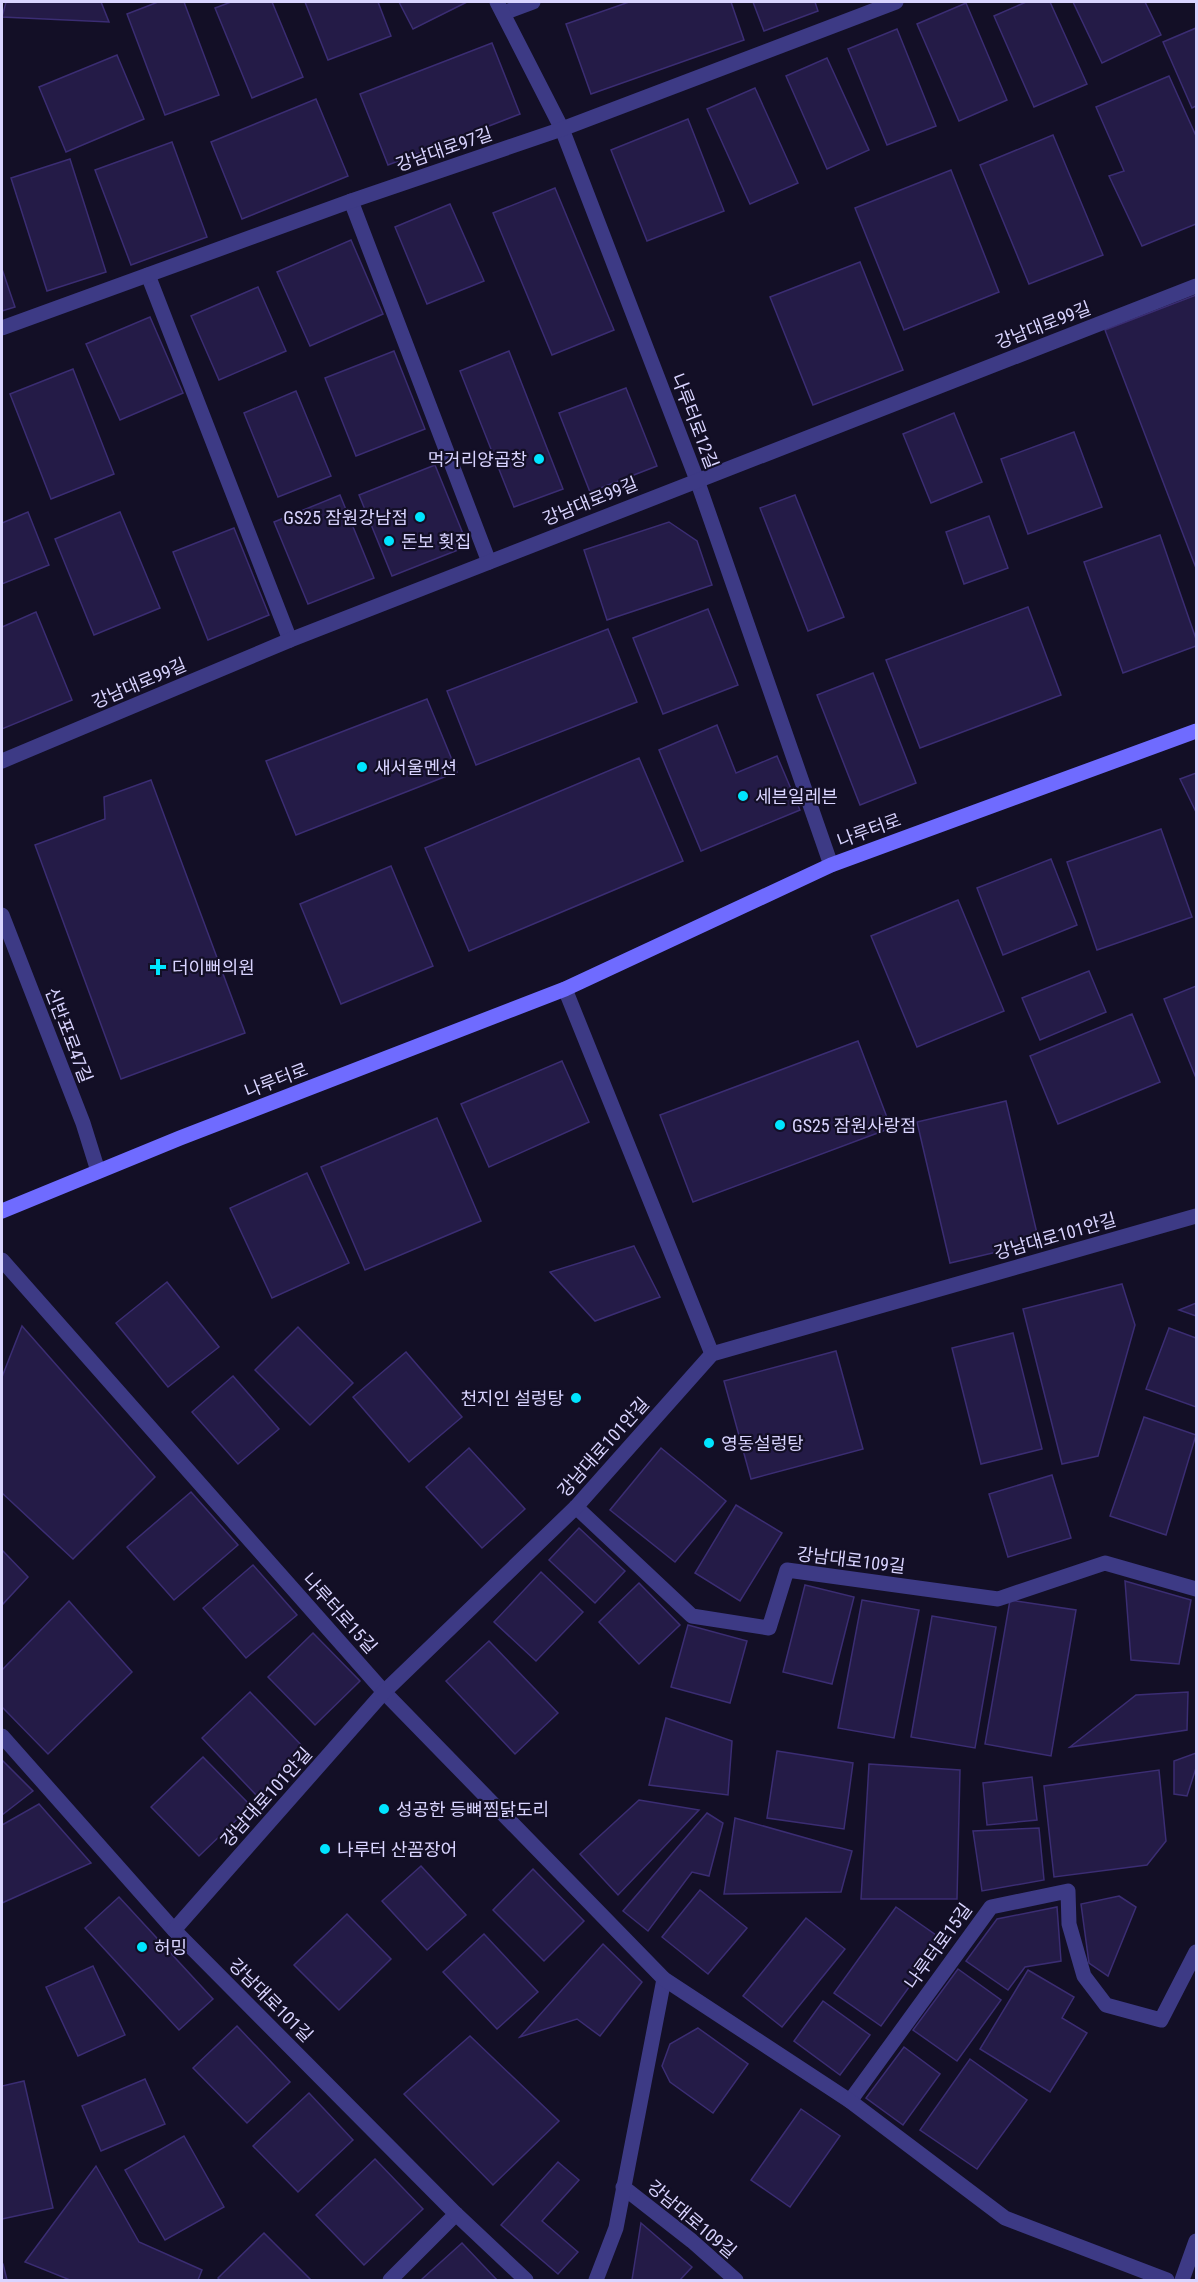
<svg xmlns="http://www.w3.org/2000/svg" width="1198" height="2282" font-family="'Roboto Condensed','Noto Sans KR',sans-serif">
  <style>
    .building { fill: #241b47; stroke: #3b2d73; stroke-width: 1.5 }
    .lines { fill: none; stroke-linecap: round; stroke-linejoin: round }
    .lane { stroke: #3d3a85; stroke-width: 15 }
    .street { stroke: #3d3a85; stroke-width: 15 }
    .secondary { stroke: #6f6bff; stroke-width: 15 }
    .poi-dot { fill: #00e5ff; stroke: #130f26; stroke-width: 2 }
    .labels { text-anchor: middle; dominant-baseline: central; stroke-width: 4.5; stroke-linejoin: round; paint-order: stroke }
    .street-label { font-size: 18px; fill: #d9d4ff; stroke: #130f26 }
    .poi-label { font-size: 18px; fill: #d9d4ff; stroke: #130f26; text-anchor: start }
  </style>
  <rect width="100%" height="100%" fill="#130f26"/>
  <g class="building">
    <path d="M6 2H101L109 22 2 17Z"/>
    <path d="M158 2H184L219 95 165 115 127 14Z"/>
    <path d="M231 2H272L303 77 252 98 215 8Z"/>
    <path d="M305 2H378L391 36 328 60Z"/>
    <path d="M399 2H467L413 29Z"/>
    <path d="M629 2H731L744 40 591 94 566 24Z"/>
    <path d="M753 2H815L818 11 764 31Z"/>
    <path d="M1026 2H1050L1087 84 1034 107 994 16Z"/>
    <path d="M1073 2H1145L1161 35 1102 63Z"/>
    <path d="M966 3 1007 100 959 121 917 24Z"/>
    <path d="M1196 28V106L1192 108 1163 42Z"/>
    <path d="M897 29 936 126 887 145 848 49Z"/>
    <path d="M492 43 520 114 388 165 360 94Z"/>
    <path d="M117 55 144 119 66 152 39 87Z"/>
    <path d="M827 58 869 150 827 169 786 76Z"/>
    <path d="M1169 76 1196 136V224L1142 246 1109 176 1124 171 1096 107Z"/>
    <path d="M755 88 798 183 750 204 707 109Z"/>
    <path d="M316 99 348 176 242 219 211 142Z"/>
    <path d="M688 119 724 211 647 241 611 150Z"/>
    <path d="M1053 135 1103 255 1029 284 980 165Z"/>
    <path d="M172 142 207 237 131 265 95 170Z"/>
    <path d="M70 159 106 272 47 291 11 178Z"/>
    <path d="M951 170 999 292 904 330 855 208Z"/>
    <path d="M555 188 614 330 552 355 493 213Z"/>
    <path d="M450 204 484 281 427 304 395 227Z"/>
    <path d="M351 240 383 314 310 346 277 272Z"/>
    <path d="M860 262 903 370 813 405 770 297Z"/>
    <path d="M2 269 15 307 2 311Z"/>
    <path d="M258 287 286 351 219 380 191 316Z"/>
    <path d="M1196 295V568L1105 330Z"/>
    <path d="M150 317 183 393 120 420 86 344Z"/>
    <path d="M394 351 425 429 356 456 325 378Z"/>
    <path d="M509 351 563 489 514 507 460 371Z"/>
    <path d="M73 369 114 474 51 499 10 394Z"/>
    <path d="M626 388 657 466 590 492 559 413Z"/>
    <path d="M296 391 331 476 278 497 244 413Z"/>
    <path d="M954 413 982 482 931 503 903 434Z"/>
    <path d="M1074 432 1102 507 1028 534 1001 459Z"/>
    <path d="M435 465 468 546 392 576 359 495Z"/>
    <path d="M340 495 374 578 308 604 274 522Z"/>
    <path d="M795 495 844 617 808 631 760 508Z"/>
    <path d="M28 512 49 565 2 584V523Z"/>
    <path d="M120 512 160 608 94 635 55 539Z"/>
    <path d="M989 516 1008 568 964 584 946 532Z"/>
    <path d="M669 522 697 541 712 585 607 620 584 550Z"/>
    <path d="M234 528 269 615 208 640 173 552Z"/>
    <path d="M1160 535 1196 639V646L1123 673 1084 562Z"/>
    <path d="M1028 607 1061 695 920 748 886 660Z"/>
    <path d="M708 609 738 685 663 714 633 638Z"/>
    <path d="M36 612 72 700 2 729V627Z"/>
    <path d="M608 629 637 702 476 765 447 691Z"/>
    <path d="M873 673 916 783 860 805 817 695Z"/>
    <path d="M427 699 457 772 296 835 266 761Z"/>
    <path d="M717 725 736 773 777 756 800 810 701 851 659 750Z"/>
    <path d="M639 758 683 861 469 951 425 848Z"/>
    <path d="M1196 773V812L1180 779Z"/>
    <path d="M151 780 245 1033 121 1079 35 845 105 819 104 797Z"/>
    <path d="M1161 829 1192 917 1097 950 1067 862Z"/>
    <path d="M1051 859 1077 925 1003 955 977 888Z"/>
    <path d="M391 866 433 966 341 1004 300 904Z"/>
    <path d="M958 900 1004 1011 917 1047 871 936Z"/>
    <path d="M1089 971 1106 1012 1040 1040 1022 998Z"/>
    <path d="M1196 986V1078L1164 999Z"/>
    <path d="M1132 1014 1160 1082 1058 1124 1030 1056Z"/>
    <path d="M858 1041 891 1128 693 1202 660 1115Z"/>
    <path d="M562 1061 589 1122 489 1167 461 1104Z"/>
    <path d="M1006 1101 1039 1242 950 1263 917 1122Z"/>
    <path d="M437 1118 481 1221 365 1270 321 1167Z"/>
    <path d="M307 1173 349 1263 272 1298 230 1208Z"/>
    <path d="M634 1246 660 1297 595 1321 550 1272Z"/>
    <path d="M167 1282 219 1347 168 1387 116 1323Z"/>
    <path d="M1122 1284 1135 1325 1098 1456 1062 1464 1023 1309Z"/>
    <path d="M1196 1303V1316L1179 1310Z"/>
    <path d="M22 1326 155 1477 73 1559 2 1493V1377Z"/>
    <path d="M298 1327 353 1383 310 1425 255 1370Z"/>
    <path d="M1169 1328 1196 1338V1407L1146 1389Z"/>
    <path d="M1013 1333 1042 1449 981 1464 952 1348Z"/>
    <path d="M836 1351 863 1449 751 1479 724 1381Z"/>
    <path d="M406 1352 462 1417 409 1462 353 1397Z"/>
    <path d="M233 1376 279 1429 238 1464 192 1412Z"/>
    <path d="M1144 1417 1196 1435 1166 1535 1110 1516Z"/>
    <path d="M469 1448 525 1509 482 1548 426 1487Z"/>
    <path d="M661 1448 726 1501 675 1562 610 1510Z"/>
    <path d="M1052 1475 1071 1538 1008 1557 989 1494Z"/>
    <path d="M191 1492 238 1545 174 1600 127 1547Z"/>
    <path d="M736 1505 782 1533 740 1601 695 1573Z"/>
    <path d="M579 1528 625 1571 595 1603 549 1560Z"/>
    <path d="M2 1550 28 1577 2 1605Z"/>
    <path d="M253 1565 297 1615 246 1658 203 1608Z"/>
    <path d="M541 1572 583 1612 536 1661 494 1622Z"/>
    <path d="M1125 1581 1191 1600 1179 1664 1131 1660Z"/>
    <path d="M639 1583 680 1625 639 1664 599 1622Z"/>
    <path d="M805 1585 854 1597 832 1684 783 1672Z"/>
    <path d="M862 1600 919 1610 894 1738 838 1728Z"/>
    <path d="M1010 1600 1076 1610 1051 1756 985 1744Z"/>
    <path d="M69 1601 132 1672 48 1754 2 1707V1670Z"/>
    <path d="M932 1616 996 1627 975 1748 911 1737Z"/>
    <path d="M688 1625 747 1641 730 1703 671 1687Z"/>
    <path d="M313 1633 360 1681 315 1725 268 1677Z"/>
    <path d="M489 1641 558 1713 515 1754 446 1681Z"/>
    <path d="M250 1692 307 1751 258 1797 202 1738Z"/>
    <path d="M1188 1692 1187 1730 1070 1747 1136 1695Z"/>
    <path d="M666 1718 732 1741 728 1795 649 1785Z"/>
    <path d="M777 1751 853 1763 844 1829 767 1818Z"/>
    <path d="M1196 1753V1768L1187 1796 1174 1794V1761Z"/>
    <path d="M203 1757 251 1806 199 1856 151 1807Z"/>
    <path d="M2 1760 33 1791 2 1815Z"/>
    <path d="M869 1764 960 1770 957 1899H861Z"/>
    <path d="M1159 1770 1166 1841 1147 1865 1054 1877 1044 1786Z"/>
    <path d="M1032 1777 1037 1820 987 1825 983 1783Z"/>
    <path d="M639 1800 699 1810 618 1895 580 1854Z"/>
    <path d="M39 1804 91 1863 2 1903V1825Z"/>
    <path d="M707 1813 723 1823 709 1876 692 1872 648 1931 623 1911Z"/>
    <path d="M735 1818 852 1851 841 1892 724 1894Z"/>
    <path d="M1039 1828 1044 1880 982 1891 973 1831Z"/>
    <path d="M421 1866 466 1915 427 1950 382 1901Z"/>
    <path d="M533 1869 584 1921 544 1961 493 1910Z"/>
    <path d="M700 1890 747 1928 708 1974 662 1937Z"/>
    <path d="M1119 1896 1136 1907 1108 1976 1089 1963 1081 1904Z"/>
    <path d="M119 1897 213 1999 179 2030 85 1928Z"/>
    <path d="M896 1907 943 1940 881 2026 834 1993Z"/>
    <path d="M1057 1907 1061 1961 1025 1967 1008 1990 966 1961 997 1919Z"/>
    <path d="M347 1914 391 1959 339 2010 294 1965Z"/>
    <path d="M806 1918 845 1949 782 2027 743 1996Z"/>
    <path d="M484 1934 538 1992 497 2029 443 1972Z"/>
    <path d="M603 1944 642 1982 600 2036 577 2019 520 2037Z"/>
    <path d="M93 1966 125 2035 78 2056 46 1987Z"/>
    <path d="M958 1969 1001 2000 957 2061 913 2030Z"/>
    <path d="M1028 1970 1074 1997 1062 2018 1087 2033 1050 2092 980 2049Z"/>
    <path d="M823 2001 870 2035 840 2075 794 2041Z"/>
    <path d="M237 2026 290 2082 247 2123 193 2068Z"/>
    <path d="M698 2028 748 2064 713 2113 670 2082 662 2066 670 2044Z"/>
    <path d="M470 2036 559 2121 493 2185 404 2094Z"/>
    <path d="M904 2047 940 2074 903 2125 866 2098Z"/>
    <path d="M970 2059 1027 2100 977 2169 920 2130Z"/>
    <path d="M145 2079 165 2124 101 2151 82 2106Z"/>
    <path d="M24 2081 53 2208 2 2219V2086Z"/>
    <path d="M309 2093 353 2140 298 2192 253 2146Z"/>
    <path d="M801 2109 840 2136 790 2207 751 2180Z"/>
    <path d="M184 2136 224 2207 165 2240 125 2170Z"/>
    <path d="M375 2159 423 2209 364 2265 316 2215Z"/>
    <path d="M558 2162 579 2180 542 2221 578 2252 558 2274 501 2225Z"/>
    <path d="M96 2166 139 2242 202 2270 198 2280H70L25 2262Z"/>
    <path d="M641 2223 692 2267 680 2280H632Z"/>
    <path d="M264 2233 311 2280H220L218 2278Z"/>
    <path d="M462 2243 497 2280H421Z"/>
    <path d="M2 2264H3L7 2280H2Z"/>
  </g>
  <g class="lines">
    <g class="lane">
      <path d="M503 13 533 2"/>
      <path d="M351 201 489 562"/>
      <path d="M148 275 290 640"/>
      <path d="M565 989 712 1354"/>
      <path d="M850 2101 991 1907 1068 1891 1069 1924 1084 1976 1106 2005 1161 2020 1196 1952"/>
      <path d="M623 2187 692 2241 736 2280"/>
      <path d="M390 2280 456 2214"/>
      <path d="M596 2280 616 2228 664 1979"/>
    </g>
    <g class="street">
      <path d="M497 2 562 129 697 480 831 865"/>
      <path d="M2 328 351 201 562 129 896 2"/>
      <path d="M2 761 290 640 1196 286"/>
      <path d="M2 915 83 1123 98 1171"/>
      <path d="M2 1260 384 1692 664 1979 850 2101 1005 2218 1167 2280"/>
      <path d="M576 1507 692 1616 769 1628 787 1570 998 1599 1105 1563 1196 1589"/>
      <path d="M2 1736 174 1930 456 2214 526 2280"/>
      <path d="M174 1930 384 1692 576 1507 712 1354 1196 1216"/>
      <path d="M1182 2280 1196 2241"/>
    </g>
    <path class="secondary" d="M2 1211 180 1138 565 989 831 865 1196 731"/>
  </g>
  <g class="poi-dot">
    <circle cx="539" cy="459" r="6"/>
    <circle cx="420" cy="517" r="6"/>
    <circle cx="389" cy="541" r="6"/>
    <circle cx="362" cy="767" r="6"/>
    <circle cx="743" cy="796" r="6"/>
    <path d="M155 958h6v6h6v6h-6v6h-6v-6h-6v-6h6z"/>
    <circle cx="780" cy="1125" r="6"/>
    <circle cx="576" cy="1398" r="6"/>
    <circle cx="709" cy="1443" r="6"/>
    <circle cx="384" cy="1809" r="6"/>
    <circle cx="325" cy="1849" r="6"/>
    <circle cx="142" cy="1947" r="6"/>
  </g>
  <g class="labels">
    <g class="street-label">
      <text transform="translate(444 149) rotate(-19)">강남대로97길</text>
      <text transform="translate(1043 325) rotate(-21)">강남대로99길</text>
      <text transform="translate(695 421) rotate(69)">나루터로12길</text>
      <text transform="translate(590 501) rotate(-22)">강남대로99길</text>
      <text transform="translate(139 683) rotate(-23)">강남대로99길</text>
      <text transform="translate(869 830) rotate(-20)">나루터로</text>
      <text transform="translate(69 1035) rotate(69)">신반포로47길</text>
      <text transform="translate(276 1080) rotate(-21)">나루터로</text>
      <text transform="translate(1055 1236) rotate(-16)">강남대로101안길</text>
      <text transform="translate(603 1447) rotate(-48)">강남대로101안길</text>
      <text transform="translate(851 1560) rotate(7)">강남대로109길</text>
      <text transform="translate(340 1613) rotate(48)">나루터로15길</text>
      <text transform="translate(266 1797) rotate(-48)">강남대로101안길</text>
      <text transform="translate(938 1946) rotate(-54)">나루터로15길</text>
      <text transform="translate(271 2000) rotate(45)">강남대로101길</text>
      <text transform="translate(692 2219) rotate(40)">강남대로109길</text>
    </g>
    <g class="poi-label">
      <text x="527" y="459" text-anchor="end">먹거리양곱창</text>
      <text x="408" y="517" text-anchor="end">GS25 잠원강남점</text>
      <text x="401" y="541">돈보 횟집</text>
      <text x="374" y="767">새서울멘션</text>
      <text x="755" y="796">세븐일레븐</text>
      <text x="172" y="967">더이뻐의원</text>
      <text x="792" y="1125">GS25 잠원사랑점</text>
      <text x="564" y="1398" text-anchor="end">천지인 설렁탕</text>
      <text x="721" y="1443">영동설렁탕</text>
      <text x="396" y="1809">성공한 등뼈찜닭도리</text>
      <text x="337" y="1849">나루터 산꼼장어</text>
      <text x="154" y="1947">허밍</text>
    </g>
  </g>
  <rect width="1198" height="2282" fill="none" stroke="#d9d4ff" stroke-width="6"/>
</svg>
